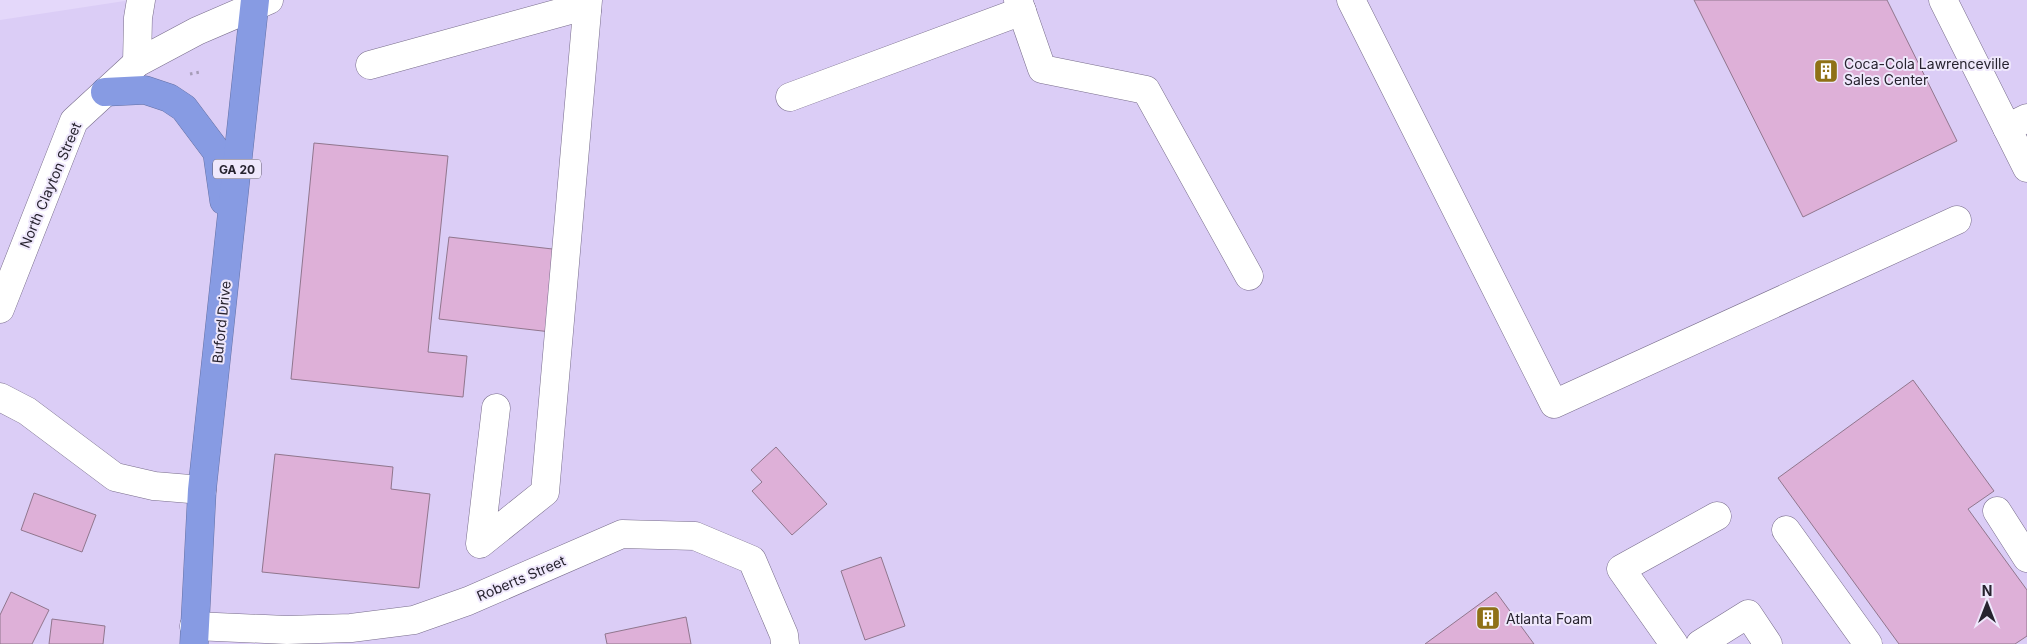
<svg xmlns="http://www.w3.org/2000/svg" width="2027" height="644" font-family="Inter,sans-serif">
  <style>
    .built { fill: #dbcdf6 }
    .building { fill: #deb0d8; stroke: #90768d }
    .lines { fill: none; stroke-linecap: round; stroke-linejoin: round }
    .minor-casing { stroke: #786d8b; stroke-width: 29 }
    .highway-casing { stroke: #6571a4; stroke-width: 29 }
    .path { stroke: #a69cb7; stroke-width: 3; stroke-dasharray: 2.5 4; stroke-linecap: butt }
    .minor { stroke: #fff; stroke-width: 28 }
    .highway { stroke: #879be3; stroke-width: 28 }
    .labels { text-anchor: middle; dominant-baseline: central; stroke-width: 4; stroke-linejoin: round; paint-order: stroke }
    .shield { fill: #efe8fc; stroke: #635e6c; stroke-width: 1 }
    .shield-label { font-size: 12px; font-weight: bold; fill: #27232f }
    .poi-label { font-size: 14px; fill: #27232f; stroke: #efe8fc; text-anchor: start }
    .street-label { font-size: 14px; fill: #27232f; stroke: #efe8fc }
  </style>
  <rect width="100%" height="100%" fill="#e4d8fa"/>
  <path class="built" d="M131 0H2027V644H0V20Z"/>
  <g class="building">
    <path d="M1694 0H1887L1957 141 1803 217Z"/>
    <path d="M314 143 448 156 428 352 467 356 463 397 291 379Z"/>
    <path d="M449 237 561 250 551 332 439 319Z"/>
    <path d="M1913 380 1994 491 1968 509 2027 590V636L2015 644H1899L1778 478Z"/>
    <path d="M776 447 827 504 792 535 752 491 762 482 751 470Z"/>
    <path d="M275 454 393 467 391 489 430 494 419 588 262 572Z"/>
    <path d="M34 493 96 515 82 552 21 530Z"/>
    <path d="M881 557 905 626 865 640 841 571Z"/>
    <path d="M11 592 49 610 32 644H0V615Z"/>
    <path d="M1496 592 1534 644H1425Z"/>
    <path d="M686 617 691 644H607L605 634Z"/>
    <path d="M52 619 105 626 103 644H49Z"/>
  </g>
  <g class="lines">
    <defs>
      <g id="minor">
        <path d="M1018 0 1042 69 1146 90 1249 276"/>
        <path d="M1351 0 1554 404 1957 220"/>
        <path d="M1943 0 2007 128 2027 118"/>
        <path d="M137 63 138 18 141 0"/>
        <path d="M370 65 570 10H587"/>
        <path d="M790 97 1022 11"/>
        <path d="M2007 128 2027 168"/>
        <path d="M0 309 74 121 137 63 197 31 269 0"/>
        <path d="M0 397 27 411 115 477 154 486 202 490"/>
        <path d="M496 408 480 544 545 492 588 0"/>
        <path d="M1997 511 2027 558"/>
        <path d="M1786 530 1868 644"/>
        <path d="M194 626 287 630 351 628 414 620 468 601 622 534 695 536 752 560 784 635 785 644"/>
        <path d="M1674 644 1621 569 1717 516"/>
        <path d="M1700 644 1748 614 1768 644"/>
      </g>
      <g id="highway">
        <path d="M105 92 145 90 169 98 184 108 217 152 224 201"/>
        <path d="M194 644 202 490 255 0"/>
      </g>
    </defs>
    <use href="#minor" class="minor-casing"/>
    <use href="#highway" class="highway-casing"/>
    <path class="path" d="M190 74 200 72"/>
    <use href="#minor" class="minor"/>
    <use href="#highway" class="highway"/>
  </g>
  <defs>
    <symbol id="building-square" viewBox="-11 -11 22 22"><rect x="-9" y="-9" width="18" height="18" rx="4" fill="#8f7116" stroke="#efe8fc"/><path d="M-4-6H4V6H1V3H-1V6H-4ZM-2.5-4.3h1.7v1.8h-1.7ZM.8-4.3h1.7v1.8H.8ZM-2.5-1h1.7V.8h-1.7ZM.8-1h1.7V.8H.8Z" fill="#fff"/></symbol>
  </defs>
  <g fill-rule="evenodd">
    <use href="#building-square" x="1812" y="57" width="28" height="28"/>
    <use href="#building-square" x="1474" y="604" width="28" height="28"/>
  </g>
  <g class="labels">
    <rect class="shield" x="213" y="159.5" width="48" height="19" rx="4"/>
    <g class="shield-label">
      <text x="237" y="169">GA 20</text>
    </g>
    <g class="poi-label">
      <text x="1844" y="63">Coca-Cola Lawrenceville<tspan x="1844" dy="16">Sales Center</tspan></text>
      <text x="1506" y="618">Atlanta Foam</text>
    </g>
    <g class="street-label">
      <text transform="translate(50 185) rotate(-67)">North Clayton Street</text>
      <text transform="translate(221 322) rotate(-84)">Buford Drive</text>
      <text transform="translate(521 578) rotate(-23)">Roberts Street</text>
    </g>
  </g>
  <g transform="translate(1987 604)" stroke="#efe8fc" stroke-width="4" paint-order="stroke">
  <path d="M0-4L9 19L0 12L-9 19Z" fill="#27232f"/>
  <text y="-8" font-size="14" font-weight="bold" text-anchor="middle" fill="#27232f">N</text>
  </g>
</svg>
